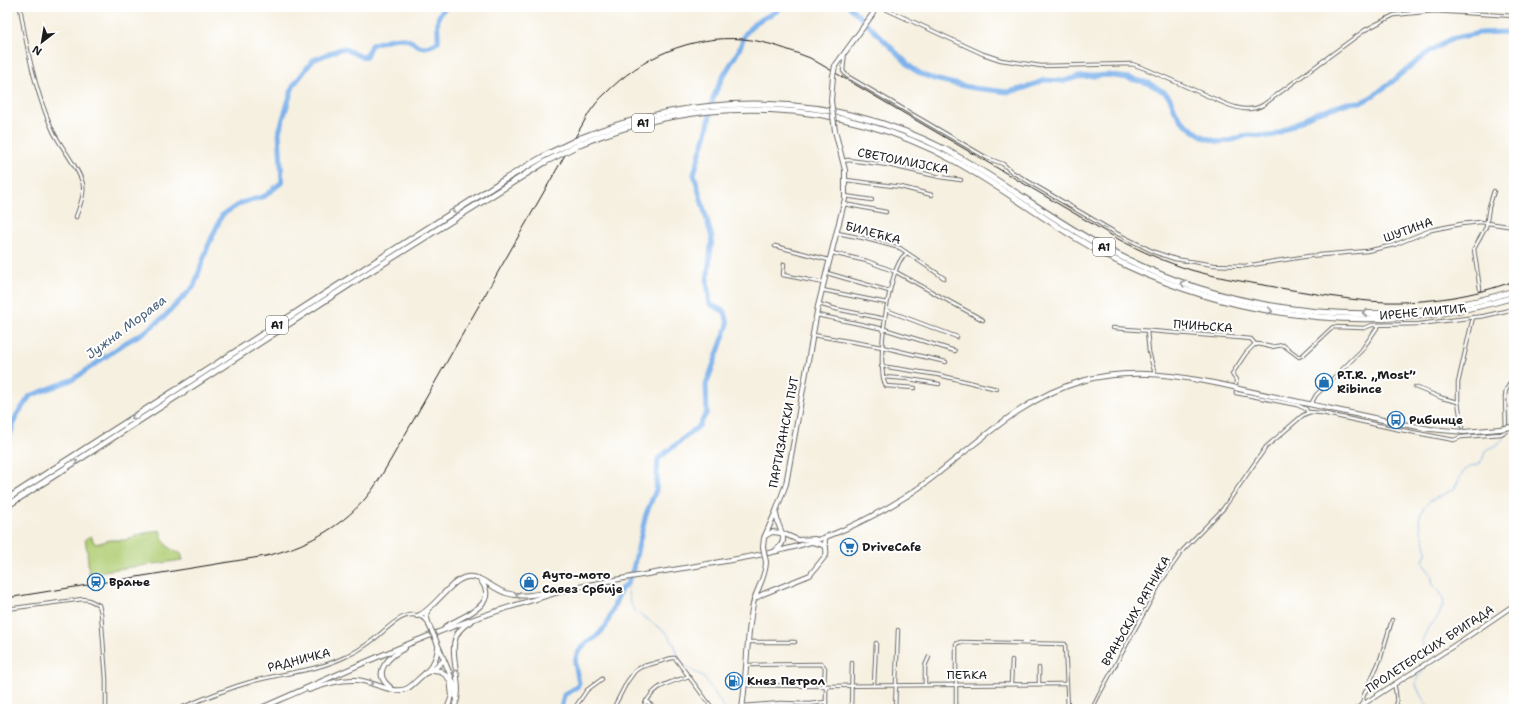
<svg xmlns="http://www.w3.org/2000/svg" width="1521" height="716" font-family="'Shantell Sans',sans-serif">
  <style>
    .green { fill: #b0ce75; stroke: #667548 }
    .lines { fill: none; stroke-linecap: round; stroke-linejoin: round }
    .stream { stroke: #7eb2eb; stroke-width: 1 }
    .river { stroke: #7eb2eb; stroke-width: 5 }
    .minor-casing { stroke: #686661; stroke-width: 4.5 }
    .tertiary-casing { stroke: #686661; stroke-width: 5.5 }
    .secondary-casing { stroke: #686661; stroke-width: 6 }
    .motorway-casing { stroke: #686661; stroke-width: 7 }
    .minor { stroke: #fff; stroke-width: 2.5 }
    .tertiary { stroke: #fff; stroke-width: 3.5 }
    .secondary { stroke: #fff; stroke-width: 4 }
    .motorway { stroke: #fff; stroke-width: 5 }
    .rail { stroke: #1c1c1c; stroke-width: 1 }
    .secondary-bridge-casing { stroke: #686661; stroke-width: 6; stroke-linecap: butt }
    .motorway-bridge-casing { stroke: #686661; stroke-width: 7; stroke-linecap: butt }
    .secondary-bridge { stroke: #fff; stroke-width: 4 }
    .motorway-bridge { stroke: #fff; stroke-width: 5 }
    .oneway { stroke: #999 }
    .labels { text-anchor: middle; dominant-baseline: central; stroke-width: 4; stroke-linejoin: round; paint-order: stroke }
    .shield { fill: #fff; stroke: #606060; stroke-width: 1 }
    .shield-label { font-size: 11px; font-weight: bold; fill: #1c1c1c }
    .street-label { font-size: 12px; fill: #1c1c1c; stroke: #fff }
    .poi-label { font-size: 12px; font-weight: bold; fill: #1c1c1c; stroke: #fff; text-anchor: start }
    .water-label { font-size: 13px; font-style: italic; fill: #486079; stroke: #fff }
  </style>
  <rect width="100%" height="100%" fill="#fff"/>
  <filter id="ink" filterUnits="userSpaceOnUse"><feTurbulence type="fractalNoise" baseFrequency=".025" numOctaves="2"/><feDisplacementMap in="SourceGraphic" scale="8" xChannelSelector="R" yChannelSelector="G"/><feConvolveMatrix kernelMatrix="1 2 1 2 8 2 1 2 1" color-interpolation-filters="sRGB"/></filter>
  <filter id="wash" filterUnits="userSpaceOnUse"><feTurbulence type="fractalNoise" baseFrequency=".012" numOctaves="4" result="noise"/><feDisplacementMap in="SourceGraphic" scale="16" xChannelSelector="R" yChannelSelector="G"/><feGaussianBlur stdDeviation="0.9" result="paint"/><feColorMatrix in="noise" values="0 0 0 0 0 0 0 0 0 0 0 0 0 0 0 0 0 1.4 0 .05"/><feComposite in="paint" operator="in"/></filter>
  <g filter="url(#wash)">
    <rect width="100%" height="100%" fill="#f6f0e0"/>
    <path class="green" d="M160 530C164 543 167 550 181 553L183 560 89 573 87 551 85 539 91 536 95 544 110 540H127L141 534Z"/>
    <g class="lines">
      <g class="stream">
        <path d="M1507 395 1509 388 1514 380"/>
        <path d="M1507 410 1508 427"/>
        <path d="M627 584C628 594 629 603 635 611L666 632 674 644 679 658 686 667 702 676 708 683 725 709"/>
        <path d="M1422 664 1424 655 1422 640 1428 628 1438 617 1444 603 1440 592 1433 585 1431 574 1424 565 1423 560 1427 551 1420 526 1419 519 1421 513 1424 507 1430 501 1454 489 1463 472 1466 469 1478 464 1482 460 1486 450 1500 443 1507 432"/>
        <path d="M1423 667C1423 674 1417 676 1416 682 1415 688 1426 704 1430 709"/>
      </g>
      <g class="river">
        <path d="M850 7 913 69 923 75 934 79 973 88 1008 92 1025 88 1044 80 1064 81 1078 77 1108 75 1127 78 1148 83 1164 92 1170 98 1175 111 1182 121 1194 131 1206 138 1219 142 1232 140 1248 135 1267 136 1275 135 1315 113 1348 103 1360 102 1367 100 1392 82 1402 73 1429 52 1451 39 1479 33 1505 32 1514 34"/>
        <path d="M7 444 16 416 30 396 74 379 125 343 146 331 165 316 194 286 208 246 222 215 241 203 265 196 282 182 279 132 293 86 313 60 343 48 362 57 366 56 371 45C380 42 391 38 400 38 418 39 417 55 438 42 439 29 433 15 447 7"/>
        <path d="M561 709 564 695 577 687 579 683 575 663 577 654 585 644 596 637 606 626 621 589 627 584 633 569 646 514 656 490 658 459 699 426 707 412 706 385 728 324 725 312 710 304 707 282 712 238 694 174 708 126 713 98 721 80 739 50 745 34 755 23 777 11 780 7"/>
      </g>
    </g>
  </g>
  <g filter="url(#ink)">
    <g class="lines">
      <defs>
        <g id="minor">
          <path d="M20 7C27 49 35 92 53 131 60 146 81 171 83 185 85 195 79 208 76 217"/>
          <path d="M881 7 983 54 1001 60 1041 66 1132 64 1146 69 1226 104C1239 109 1250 112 1263 105L1365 30 1394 15 1434 11 1514 16"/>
          <path d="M845 51 843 71 847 76 987 158 1003 164 1012 172 1116 233 1154 252 1175 259 1214 265 1245 266 1309 256 1367 251 1394 245 1431 230 1461 224 1481 222 1514 227"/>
          <path d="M843 161 848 160 888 165 940 177 961 180"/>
          <path d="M846 180 901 187 932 195"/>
          <path d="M845 196 872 200"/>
          <path d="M844 204 886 212"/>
          <path d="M837 233 863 238 900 248 944 278"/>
          <path d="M775 246 829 260"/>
          <path d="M832 253 867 261 896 272 983 320"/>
          <path d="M906 254C888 264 875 368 886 386L915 388"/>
          <path d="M784 264 783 275 824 283"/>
          <path d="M827 273 889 291"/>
          <path d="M1480 289 1474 249 1486 227 1489 207 1494 191"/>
          <path d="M822 290 887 303"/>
          <path d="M819 304 836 309 885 319"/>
          <path d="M886 310 957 337"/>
          <path d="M817 315 884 329 955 351"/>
          <path d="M1113 328 1240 338 1251 339 1256 345"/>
          <path d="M1147 331 1149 352 1155 374"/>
          <path d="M813 335 882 347 946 362"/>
          <path d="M881 366 939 375 997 389"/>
          <path d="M883 377 909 379 939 384"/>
          <path d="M1415 387 1442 398 1458 402"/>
          <path d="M1311 404 1316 395 1361 351 1379 325"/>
          <path d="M1308 413 1306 409 1297 405 1236 393V380L1232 374 1246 353 1254 345 1258 344 1271 347 1283 345 1299 357 1303 355 1333 327 1364 328 1372 325 1419 324 1484 316 1514 309"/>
          <path d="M1462 427 1458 402V383L1473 317"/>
          <path d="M7 609 83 599 89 600 99 605 101 613 106 679V709"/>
          <path d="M748 642H795"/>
          <path d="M746 665 822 664 825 668 824 686"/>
          <path d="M1011 684 1012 660"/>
          <path d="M1039 684V668"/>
          <path d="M744 685 826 686 1067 684"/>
          <path d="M874 685 876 643"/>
          <path d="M925 685V666L929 657"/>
          <path d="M1394 685C1397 692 1396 701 1397 709"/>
          <path d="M646 701 656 709"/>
          <path d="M1364 704 1363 697 1380 660 1392 620"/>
          <path d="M743 706 781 703 809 704 826 702"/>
          <path d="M956 708H986"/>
          <path d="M178 709C201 700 223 690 247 683 281 672 313 673 347 656 356 652 365 646 373 640 388 629 407 603 427 621"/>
          <path d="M574 709 587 690 602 679"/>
          <path d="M613 709 627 682 635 671 641 667 672 658H675L713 709"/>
          <path d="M642 709C655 684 664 685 689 676"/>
          <path d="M826 709V686"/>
          <path d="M851 709 852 663"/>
          <path d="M895 709 898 630"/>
          <path d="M956 709V644L960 642 1065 644 1068 709"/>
          <path d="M1092 709 1100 693 1162 580 1183 550 1223 509 1266 447 1302 416 1309 412 1322 413 1396 429 1454 440 1461 437 1501 434 1506 431 1505 397 1506 390 1514 377"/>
        </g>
        <path id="tertiary" d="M1356 709 1464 639 1514 605"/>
        <g id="secondary">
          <path d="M835 66 872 15 876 7"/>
          <path d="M831 101 833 76"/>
          <path d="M1239 389 1397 423 1430 429 1464 432 1500 429"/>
          <path d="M776 514 778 523 782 533 798 540 815 539"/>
          <path d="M765 536 772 532 781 533"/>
          <path d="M812 542 820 544 826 547"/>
          <path d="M763 547 764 538 776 511 786 484 818 306 845 199V170L835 131"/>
          <path d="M776 550C782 546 785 541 782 533"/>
          <path d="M754 599 763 594 810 575 826 555C828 548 822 543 826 537"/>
          <path d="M428 610 426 615 429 625"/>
          <path d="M417 616C431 613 451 579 467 577 481 575 493 589 506 593 524 599 542 593 560 589"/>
          <path d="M445 627C459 617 501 606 481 581"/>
          <path d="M435 638 454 684 456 697"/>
          <path d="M433 670 441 671 450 680"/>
          <path d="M426 673 433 670 444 660"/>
          <path d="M390 687C370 672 391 655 405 648"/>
          <path d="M309 690C324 684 341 679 357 680 372 681 395 696 408 688 413 685 417 680 422 676 431 668 437 660 438 647"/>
          <path d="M259 709C346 671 432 630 523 603 540 598 556 592 574 588 620 578 667 571 714 563 755 556 798 549 836 533 871 518 903 501 932 478 980 441 1022 398 1082 381 1132 367 1183 376 1233 387"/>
          <path d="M447 709 452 696 450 679"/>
          <path d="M453 709C470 683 435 640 470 622"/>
          <path d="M742 709C747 674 746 639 753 604 756 590 766 577 766 562"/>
        </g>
        <g id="motorway">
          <path d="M581 138C700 91 831 91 946 150 1007 183 1061 227 1124 258 1242 317 1387 331 1514 291"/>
          <path d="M582 143C704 93 839 98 955 161 1014 194 1067 238 1128 266 1248 322 1387 335 1514 297"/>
          <path d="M7 499 348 279 507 178 548 154"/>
          <path d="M7 506 352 283 545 162"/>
        </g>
      </defs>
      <use href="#minor" class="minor-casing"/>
      <use href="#tertiary" class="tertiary-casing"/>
      <use href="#secondary" class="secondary-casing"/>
      <use href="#motorway" class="motorway-casing"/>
      <use href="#minor" class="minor"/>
      <use href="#tertiary" class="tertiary"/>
      <use href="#secondary" class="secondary"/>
      <use href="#motorway" class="motorway"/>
      <path class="rail" d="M7 598 266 556C303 547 339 529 365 499 375 488 382 474 390 461L589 113C594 106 599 99 605 94 641 57 691 35 743 39 766 41 789 50 810 58L1118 239C1141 251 1165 262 1191 270 1222 279 1254 283 1286 289 1319 294 1352 301 1386 302 1428 303 1474 296 1514 281"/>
      <defs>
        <g id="secondary-bridge">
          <path d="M833 76 835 66"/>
          <path d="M831 101 835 131"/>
          <path d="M1233 387 1239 389"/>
          <path d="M1500 429 1511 427"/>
          <path d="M763 547 766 562"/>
          <path d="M429 625 435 638"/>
        </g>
        <g id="motorway-bridge">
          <path d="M548 154 581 138"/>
          <path d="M545 162 582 143"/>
        </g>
      </defs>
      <use href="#secondary-bridge" class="secondary-bridge-casing"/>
      <use href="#motorway-bridge" class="motorway-bridge-casing"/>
      <use href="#secondary-bridge" class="secondary-bridge"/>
      <use href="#motorway-bridge" class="motorway-bridge"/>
    </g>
    <defs><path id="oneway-chevron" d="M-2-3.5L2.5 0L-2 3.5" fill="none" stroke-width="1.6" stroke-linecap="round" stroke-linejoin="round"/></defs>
    <g class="oneway">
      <use href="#oneway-chevron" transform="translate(455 211) rotate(148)"/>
      <use href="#oneway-chevron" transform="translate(1183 283) rotate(-161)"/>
      <use href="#oneway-chevron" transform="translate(1270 311) rotate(11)"/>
      <use href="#oneway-chevron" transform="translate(1365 313) rotate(180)"/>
      <use href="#oneway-chevron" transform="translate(134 417) rotate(147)"/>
      <use href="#oneway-chevron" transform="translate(75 462) rotate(-33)"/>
      <use href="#oneway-chevron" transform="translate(518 595) rotate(-174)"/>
      <use href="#oneway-chevron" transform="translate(456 672) rotate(-104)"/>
      <use href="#oneway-chevron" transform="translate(371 683) rotate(15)"/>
    </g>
  </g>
  <defs>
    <symbol id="shop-ring" viewBox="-11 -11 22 22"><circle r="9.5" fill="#fff" stroke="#1f6fb2" stroke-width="1.5"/><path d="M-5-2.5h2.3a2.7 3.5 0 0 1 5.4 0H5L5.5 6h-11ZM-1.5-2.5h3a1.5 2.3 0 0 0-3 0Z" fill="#1f6fb2"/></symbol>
    <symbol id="bus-ring" viewBox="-11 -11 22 22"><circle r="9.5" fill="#fff" stroke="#1f6fb2" stroke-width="1.5"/><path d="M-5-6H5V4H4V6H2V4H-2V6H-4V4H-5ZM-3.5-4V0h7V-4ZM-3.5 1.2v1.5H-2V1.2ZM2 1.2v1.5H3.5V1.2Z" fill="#1f6fb2"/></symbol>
    <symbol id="supermarket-ring" viewBox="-11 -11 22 22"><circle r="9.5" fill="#fff" stroke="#1f6fb2" stroke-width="1.5"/><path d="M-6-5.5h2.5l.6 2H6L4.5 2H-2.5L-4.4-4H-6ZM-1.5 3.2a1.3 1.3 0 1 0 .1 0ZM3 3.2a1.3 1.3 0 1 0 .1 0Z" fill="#1f6fb2"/></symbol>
    <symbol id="station-ring" viewBox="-11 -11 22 22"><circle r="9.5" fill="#fff" stroke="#1f6fb2" stroke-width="1.5"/><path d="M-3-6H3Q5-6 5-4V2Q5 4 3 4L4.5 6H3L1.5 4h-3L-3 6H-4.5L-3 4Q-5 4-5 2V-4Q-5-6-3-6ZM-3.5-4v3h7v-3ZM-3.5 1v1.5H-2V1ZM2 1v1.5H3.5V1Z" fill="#1f6fb2"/></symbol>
    <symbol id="fuel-ring" viewBox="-11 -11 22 22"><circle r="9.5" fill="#fff" stroke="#1f6fb2" stroke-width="1.5"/><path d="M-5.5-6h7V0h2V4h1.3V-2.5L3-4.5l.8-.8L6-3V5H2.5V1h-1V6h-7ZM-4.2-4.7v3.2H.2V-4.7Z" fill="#1f6fb2"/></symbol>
  </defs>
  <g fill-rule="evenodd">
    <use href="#shop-ring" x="1314" y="372" width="20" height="20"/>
    <use href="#bus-ring" x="1386" y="410" width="20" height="20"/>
    <use href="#supermarket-ring" x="839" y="537" width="20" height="20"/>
    <use href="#station-ring" x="86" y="572" width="20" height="20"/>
    <use href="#shop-ring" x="519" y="572" width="20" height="20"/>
    <use href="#fuel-ring" x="724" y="671" width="20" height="20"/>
  </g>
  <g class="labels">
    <g class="shield">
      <rect x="632" y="114" width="22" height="18" rx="3"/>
      <rect x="1093" y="238" width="22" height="18" rx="3"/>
      <rect x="266" y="316" width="22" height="18" rx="3"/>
    </g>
    <g class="shield-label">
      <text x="643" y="123">A1</text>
      <text x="1104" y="247">A1</text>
      <text x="277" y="325">A1</text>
    </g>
    <g class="street-label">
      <text transform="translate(903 161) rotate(11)">СВЕТОИЛИЈСКА</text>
      <text transform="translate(1408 230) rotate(-20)">ШУТИНА</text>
      <text transform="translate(873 233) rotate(15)">БИЛЕЋКА</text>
      <text transform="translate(1423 312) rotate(-5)">ИРЕНЕ МИТИЋ</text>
      <text transform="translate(1203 326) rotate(4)">ПЧИЊСКА</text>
      <text transform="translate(784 432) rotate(-79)">ПАРТИЗАНСКИ ПУТ</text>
      <text transform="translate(1136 611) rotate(-60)">ВРАЊСКИХ РАТНИКА</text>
      <text transform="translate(1430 649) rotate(-33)">ПРОЛЕТЕРСКИХ БРИГАДА</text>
      <text transform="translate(299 660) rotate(-14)">РАДНИЧКА</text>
      <text x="967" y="675">ПЕЋКА</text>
    </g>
    <g class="poi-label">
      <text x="1337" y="375">P.T.R. „Most”<tspan x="1337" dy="14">Ribince</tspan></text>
      <text x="1409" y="420">Рибинце</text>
      <text x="862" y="547">DriveCafe</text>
      <text x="542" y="575">Ауто-мото<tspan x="542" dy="14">Савез Србије</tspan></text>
      <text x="109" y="582">Врање</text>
      <text x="747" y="681">Кнез Петрол</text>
    </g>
    <g class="water-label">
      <text transform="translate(126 327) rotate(-37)">Јужна Морава</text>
    </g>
  </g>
  <rect width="1521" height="716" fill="none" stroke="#fff" stroke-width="24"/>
  <g transform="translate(42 42) rotate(211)" stroke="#ffffff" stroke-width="3" paint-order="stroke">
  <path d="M0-3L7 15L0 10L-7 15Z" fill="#1c1c1c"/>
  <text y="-6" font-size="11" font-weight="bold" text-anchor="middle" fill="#1c1c1c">N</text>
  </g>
</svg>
